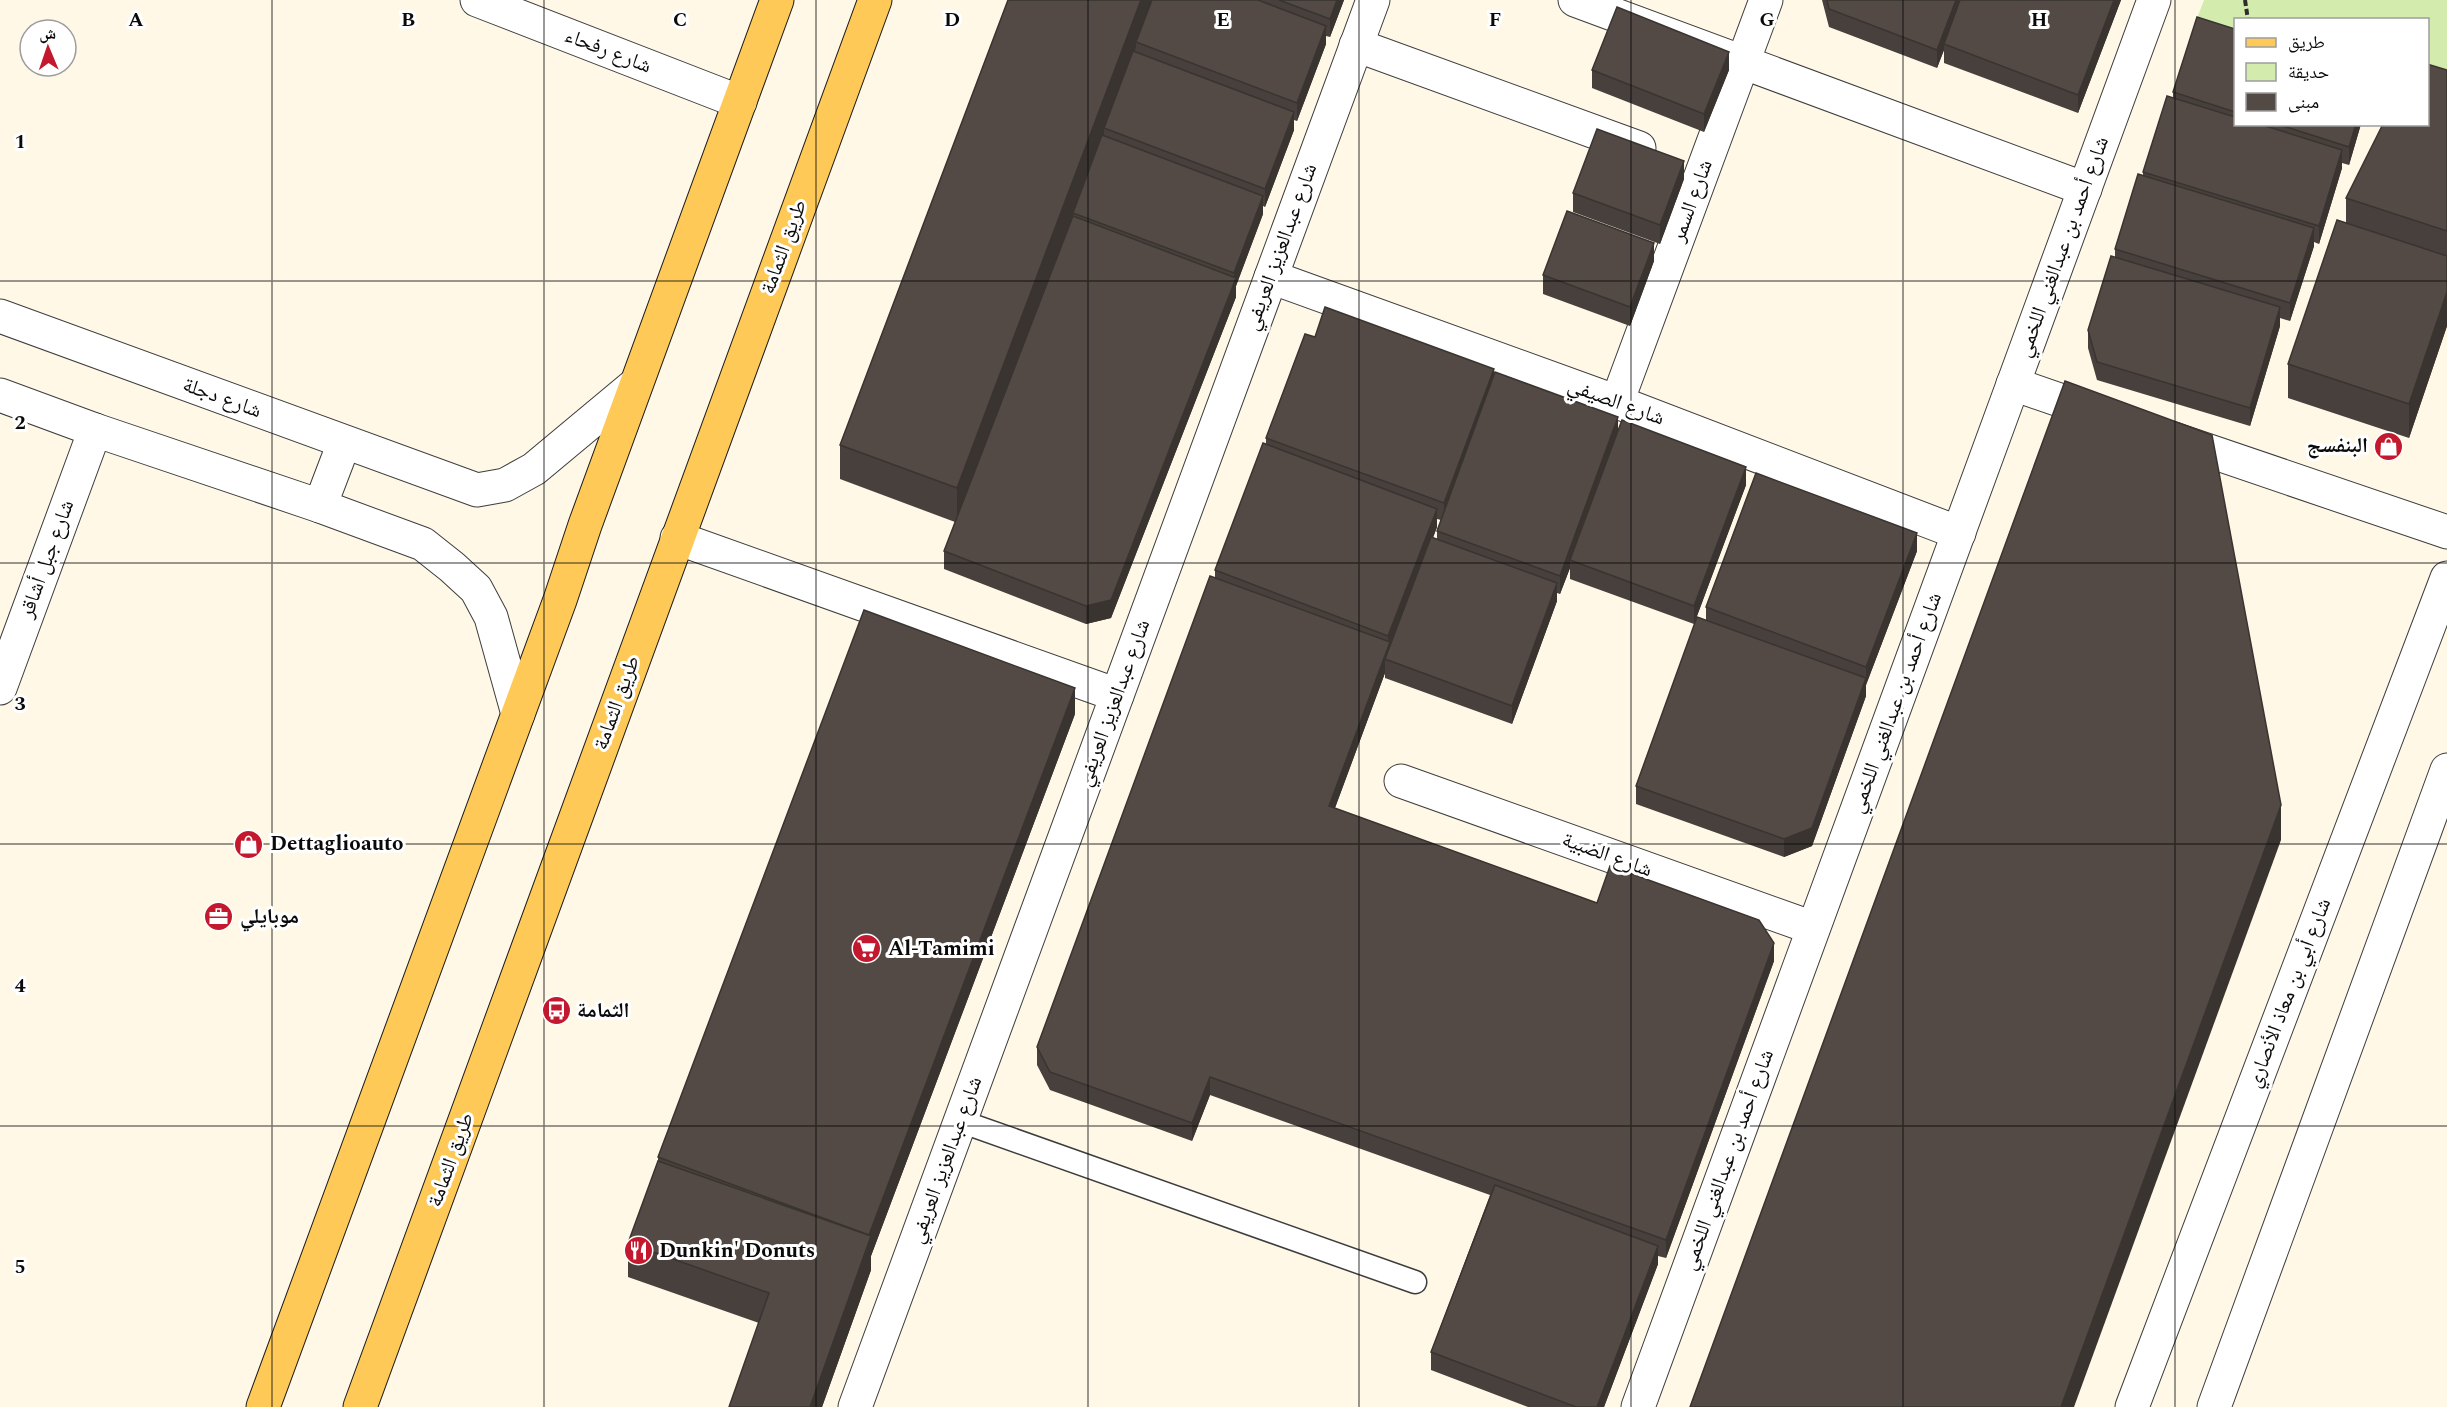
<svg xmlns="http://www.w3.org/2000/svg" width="2447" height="1407" font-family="Spectral,'Noto Naskh Arabic',serif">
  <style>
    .green { fill: #d3ecae }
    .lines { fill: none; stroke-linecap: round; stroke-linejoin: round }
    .service-casing { stroke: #3d3d3d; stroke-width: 25 }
    .minor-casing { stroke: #3d3d3d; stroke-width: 35 }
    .tertiary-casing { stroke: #3d3d3d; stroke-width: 35 }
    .primary-casing { stroke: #1b1b1b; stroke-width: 35 }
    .path { stroke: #2c2c2c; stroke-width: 4; stroke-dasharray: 6 3; stroke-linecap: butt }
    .service { stroke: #fff; stroke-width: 22 }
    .minor { stroke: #fff; stroke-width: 33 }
    .tertiary { stroke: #fff; stroke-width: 33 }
    .primary { stroke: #ffc957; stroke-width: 33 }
    .wall { fill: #47403c; fill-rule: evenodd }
    .shaded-wall { fill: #3a3431 }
    .building { fill: #534a46; stroke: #3a3431; stroke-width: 1.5 }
    .grid { fill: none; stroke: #0a0a0a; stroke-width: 1.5; stroke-opacity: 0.55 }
    .labels { text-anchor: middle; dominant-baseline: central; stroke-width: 6; stroke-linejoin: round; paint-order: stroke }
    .street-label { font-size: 21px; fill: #0a0a0a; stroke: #fff }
    .poi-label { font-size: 21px; font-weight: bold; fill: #0a0a0a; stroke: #fff; text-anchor: start }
    .grid-label { font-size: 20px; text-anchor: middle; font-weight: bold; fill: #0a0a0a; stroke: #fff; stroke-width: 6; stroke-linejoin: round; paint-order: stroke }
  </style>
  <rect width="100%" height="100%" fill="#fff8e7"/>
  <path class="green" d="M2204 0H2447V101L2428 95V20H2236L2235 41 2193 29Z"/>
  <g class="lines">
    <defs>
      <path id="service" d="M960 1121 1415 1282"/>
      <g id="minor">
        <path d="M477 0 740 102"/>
        <path d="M1575 0 2085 189"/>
        <path d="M1356 45 1639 148"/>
        <path d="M1271 277 1617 402 1959 533"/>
        <path d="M2013 384 2100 414"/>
        <path d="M1617 402 1766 0"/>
        <path d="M2174 439 2447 532"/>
        <path d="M677 538 1117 695"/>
        <path d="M0 688 95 430"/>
        <path d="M1401 781 1813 928"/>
        <path d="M855 1407 1373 0"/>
        <path d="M1638 1407 2154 0"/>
      </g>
      <g id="tertiary">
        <path d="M0 316 477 490 505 485 534 469 636 384"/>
        <path d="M0 395 95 430 320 506 423 544 452 567 476 589 491 617 518 714"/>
        <path d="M320 506 344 443"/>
        <path d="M2132 1407 2447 578"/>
        <path d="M2214 1407 2447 770"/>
      </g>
      <g id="primary">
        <path d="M263 1407 560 600 585 525 777 0"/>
        <path d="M360 1407 875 0"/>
      </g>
    </defs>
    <use href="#service" class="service-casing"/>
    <use href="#minor" class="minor-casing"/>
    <use href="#tertiary" class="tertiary-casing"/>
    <use href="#primary" class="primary-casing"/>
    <path class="path" d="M2245 0 2248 20"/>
    <use href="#service" class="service"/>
    <use href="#minor" class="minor"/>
    <use href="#tertiary" class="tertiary"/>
    <use href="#primary" class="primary"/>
  </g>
  <g class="wall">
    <path d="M1008 0H1344L1330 37 1326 36V44L1297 121 1294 120V130L1265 207 1263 206V214L1236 286V297L1111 618 1086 624 944 569V551L955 522 840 479V445Z"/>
    <path d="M1822 0H2121L2078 113 1944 63V50L1937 68 1829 27Z"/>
    <path d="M2235 29V124H2361L2349 165 2342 163V168L2319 244 2314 242V246L2290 321 2280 318V326L2250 426 2097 380 2088 348V330L2115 257V249L2143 175V172L2173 98V92Z"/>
    <path d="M1592 70H1729L1704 132 1592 88Z"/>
    <path d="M2447 70V326L2409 438 2288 398V364L2346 223V198Z"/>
    <path d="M1684 179 1660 244 1573 212V193Z"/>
    <path d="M1654 261 1630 326 1543 294V275Z"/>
    <path d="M1315 337 1494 374 1618 430 1746 485 1694 624 1570 579V568L1560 594 1557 593V601L1512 724 1385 678V673L1335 808 1597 903 1774 961 1666 1258 1658 1256V1264L1604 1407H1528L1431 1370V1352L1490 1195 1210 1095 1192 1141 1050 1090 1037 1065V1047L1215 578V570L1266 444V438ZM1437 519 1441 520 1437 531V539L1433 538 1437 527Z"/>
    <path d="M1917 551 1866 685V696L1812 846 1784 857 1636 804V786L1706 621V607Z"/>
    <path d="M1075 714 871 1256V1270L822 1407H729L759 1323 628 1277V1243L658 1161V1157Z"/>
  </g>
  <g class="shaded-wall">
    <path d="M1141 0H1154L1136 42V47L1105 129 1104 128V133L957 522V488Z"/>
    <path d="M1337 0H1344L1330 37V19Z"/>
    <path d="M1956 0H1963L1944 44V50L1937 68V50Z"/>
    <path d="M2114 0H2121L2078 113V95Z"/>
    <path d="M1326 26V44L1297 121V103Z"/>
    <path d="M1729 52V70L1704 132V114Z"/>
    <path d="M1294 112V130L1265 207V189Z"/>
    <path d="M2356 124H2361L2349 165V147Z"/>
    <path d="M2342 150V168L2319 244V226Z"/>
    <path d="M1684 161V179L1660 244V225Z"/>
    <path d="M1263 196V214L1236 286V297L1111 618 1086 624V606L1234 284V273Z"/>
    <path d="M2314 228V246L2290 321V303Z"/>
    <path d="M1654 243V261L1630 326V307Z"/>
    <path d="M2447 292V326L2409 438V404Z"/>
    <path d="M2280 307V326L2250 426V408Z"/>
    <path d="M1494 369V387L1444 521V503Z"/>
    <path d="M1618 417V435L1570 560V568L1560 594V576Z"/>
    <path d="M1746 467V485L1694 624V606Z"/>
    <path d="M1437 509V527L1385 659V673L1329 824V806L1388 647V636Z"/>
    <path d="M1917 533V551L1866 685V667Z"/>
    <path d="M1557 583V601L1512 724V706Z"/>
    <path d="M1866 678V696L1812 846 1784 857V839Z"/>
    <path d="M1075 688V714L871 1256V1270L822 1407H810L869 1235Z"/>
    <path d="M2281 805V840L2074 1407H2061Z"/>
    <path d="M1774 943V961L1666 1258V1240Z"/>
    <path d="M1210 1077V1095L1192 1141V1123Z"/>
    <path d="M1658 1246V1264L1604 1407H1597Z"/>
  </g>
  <g class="building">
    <path d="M1008 0H1141L957 488 840 445Z"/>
    <path d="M1152 0H1258L1326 26 1297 103 1136 42Z"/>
    <path d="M1279 0H1337L1330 19Z"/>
    <path d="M1827 0H1956L1937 50 1829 9Z"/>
    <path d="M1960 0H2114L2078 95 1944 44Z"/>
    <path d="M1617 7 1729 52 1704 114 1592 70Z"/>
    <path d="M2197 17 2235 29V112L2173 92Z"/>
    <path d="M1133 51 1294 112 1265 189 1104 128Z"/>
    <path d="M2427 64 2447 70V231L2346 198 2383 124H2427Z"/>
    <path d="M2167 96 2235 117V124H2259L2342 150 2319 226 2143 172Z"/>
    <path d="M2277 124H2356L2349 147Z"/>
    <path d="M1597 129 1684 161 1660 225 1573 193Z"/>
    <path d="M1102 135 1263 196 1234 273 1073 213Z"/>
    <path d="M2138 174 2314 228 2290 303 2115 249Z"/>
    <path d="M1567 211 1654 243 1630 307 1543 275Z"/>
    <path d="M1073 216 1236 278 1111 600 1086 606 944 551Z"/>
    <path d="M2337 220 2447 256V292L2409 404 2288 364Z"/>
    <path d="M2111 256 2280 307 2250 408 2097 362 2088 330Z"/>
    <path d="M1325 307 1494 369 1444 503 1266 438 1305 334 1315 337Z"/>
    <path d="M1495 372 1618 417 1560 576 1437 531Z"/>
    <path d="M2065 381 2212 435 2281 805 2061 1407H1690Z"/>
    <path d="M1622 420 1746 467 1694 606 1570 560Z"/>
    <path d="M1263 443 1437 509 1388 636 1215 570Z"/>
    <path d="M1756 473 1917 533 1866 667 1706 607Z"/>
    <path d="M1431 537 1557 583 1512 706 1385 659Z"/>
    <path d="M1210 576 1390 642 1329 806 1597 903 1610 866 1759 920 1774 943 1666 1240 1210 1077 1192 1123 1050 1072 1037 1047Z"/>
    <path d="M864 610 1075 688 869 1235 658 1157Z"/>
    <path d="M1697 617 1866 678 1812 828 1784 839 1636 786Z"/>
    <path d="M658 1161 871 1236 810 1407H729L769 1293 628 1243Z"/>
    <path d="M1495 1185 1658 1246 1597 1407H1576L1431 1352Z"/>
  </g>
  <path class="grid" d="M272 0V1407M544 0V1407M816 0V1407M1088 0V1407M1359 0V1407M1631 0V1407M1903 0V1407M2175 0V1407M0 281H2447M0 563H2447M0 844H2447M0 1126H2447"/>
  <defs>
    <symbol id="shop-disc" viewBox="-11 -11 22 22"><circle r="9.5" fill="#c3192e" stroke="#fff"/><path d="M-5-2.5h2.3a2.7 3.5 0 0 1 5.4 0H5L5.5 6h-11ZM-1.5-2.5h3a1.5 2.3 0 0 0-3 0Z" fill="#fff"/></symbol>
    <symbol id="office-disc" viewBox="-11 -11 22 22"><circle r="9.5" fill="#c3192e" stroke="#fff"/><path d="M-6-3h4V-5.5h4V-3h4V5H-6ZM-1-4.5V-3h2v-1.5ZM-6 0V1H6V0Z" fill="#fff"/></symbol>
    <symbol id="supermarket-disc" viewBox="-11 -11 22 22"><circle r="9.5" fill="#c3192e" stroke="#fff"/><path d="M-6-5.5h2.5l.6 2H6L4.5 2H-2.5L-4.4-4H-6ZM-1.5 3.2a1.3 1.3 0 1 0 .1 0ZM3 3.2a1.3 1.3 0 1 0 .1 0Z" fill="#fff"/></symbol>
    <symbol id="bus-disc" viewBox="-11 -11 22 22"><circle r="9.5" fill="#c3192e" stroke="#fff"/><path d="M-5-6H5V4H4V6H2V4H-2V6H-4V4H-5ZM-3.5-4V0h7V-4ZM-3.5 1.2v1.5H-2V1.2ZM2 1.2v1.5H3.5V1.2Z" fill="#fff"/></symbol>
    <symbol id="restaurant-disc" viewBox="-11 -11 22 22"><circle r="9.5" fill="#c3192e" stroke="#fff"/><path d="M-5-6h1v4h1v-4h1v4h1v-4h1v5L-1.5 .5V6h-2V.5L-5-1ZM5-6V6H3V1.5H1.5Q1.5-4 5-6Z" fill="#fff"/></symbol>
  </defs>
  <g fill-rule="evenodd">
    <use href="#shop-disc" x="2372" y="430" width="33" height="33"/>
    <use href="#shop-disc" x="232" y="828" width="33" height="33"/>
    <use href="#office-disc" x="202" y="900" width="33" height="33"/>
    <use href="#supermarket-disc" x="850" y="932" width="33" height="33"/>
    <use href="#bus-disc" x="540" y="994" width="33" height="33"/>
    <use href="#restaurant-disc" x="622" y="1234" width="33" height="33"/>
  </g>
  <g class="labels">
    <g class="street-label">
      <text transform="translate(608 51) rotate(21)">شارع رفحاء</text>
      <text transform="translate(1692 201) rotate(-70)">شارع السمر</text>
      <text transform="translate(784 247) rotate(-70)">طريق الثمامة</text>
      <text transform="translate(1281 247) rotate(-70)">شارع عبدالعزيز العريفي</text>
      <text transform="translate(2063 247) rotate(-70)">شارع أحمد بن عبدالغني اللخمي</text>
      <text transform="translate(222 398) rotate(20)">شارع دجلة</text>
      <text transform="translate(1616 402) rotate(20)">شارع الصيفي</text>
      <text transform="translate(47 559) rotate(-70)">شارع جبل أشاقر</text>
      <text transform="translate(617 703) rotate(-70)">طريق الثمامة</text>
      <text transform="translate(1114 703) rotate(-70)">شارع عبدالعزيز العريفي</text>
      <text transform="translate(1896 703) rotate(-70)">شارع أحمد بن عبدالغني اللخمي</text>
      <text transform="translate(1607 855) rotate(20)">شارع الضبية</text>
      <text transform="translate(2289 993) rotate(-69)">شارع أبي بن معاذ الأنصاري</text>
      <text transform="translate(451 1160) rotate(-70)">طريق الثمامة</text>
      <text transform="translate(946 1160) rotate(-70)">شارع عبدالعزيز العريفي</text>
      <text transform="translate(1728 1160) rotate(-70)">شارع أحمد بن عبدالغني اللخمي</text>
    </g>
    <g class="poi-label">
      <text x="2368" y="446" text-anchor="end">البنفسج</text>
      <text x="270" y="844">Dettaglioauto</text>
      <text x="240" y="917">موبايلي</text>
      <text x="888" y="949">Al-Tamimi</text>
      <text x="577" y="1011">الثمامة</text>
      <text x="659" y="1251">Dunkin' Donuts</text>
    </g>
  </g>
  <g class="grid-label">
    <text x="136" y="26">A</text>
    <text x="408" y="26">B</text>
    <text x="680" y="26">C</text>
    <text x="952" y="26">D</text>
    <text x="1223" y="26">E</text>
    <text x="1495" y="26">F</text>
    <text x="1767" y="26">G</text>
    <text x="2039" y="26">H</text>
    <text x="20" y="148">1</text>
    <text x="20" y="429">2</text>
    <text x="20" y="710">3</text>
    <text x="20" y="992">4</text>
    <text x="20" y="1273">5</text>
  </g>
  <rect x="2234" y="18" width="195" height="108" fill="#ffffff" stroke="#9d9d9d" stroke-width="1.5"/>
  <rect x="2246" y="38" width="30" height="9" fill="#ffc957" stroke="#9d9d9d" stroke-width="1.5"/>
  <text x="2288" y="48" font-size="18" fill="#0a0a0a">طريق</text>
  <rect x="2246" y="63" width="30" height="18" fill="#d3ecae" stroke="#9d9d9d" stroke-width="1.5"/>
  <text x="2288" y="78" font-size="18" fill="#0a0a0a">حديقة</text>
  <rect x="2246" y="93" width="30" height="18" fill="#534a46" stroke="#9d9d9d" stroke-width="1.5"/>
  <text x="2288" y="108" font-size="18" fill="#0a0a0a">مبنى</text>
  <g transform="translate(48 48) rotate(358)"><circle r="28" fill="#ffffff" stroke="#9d9d9d" stroke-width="1.5"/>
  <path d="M0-4.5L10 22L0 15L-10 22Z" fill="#c3192e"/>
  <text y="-9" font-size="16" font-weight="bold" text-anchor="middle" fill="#0a0a0a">ش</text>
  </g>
</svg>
